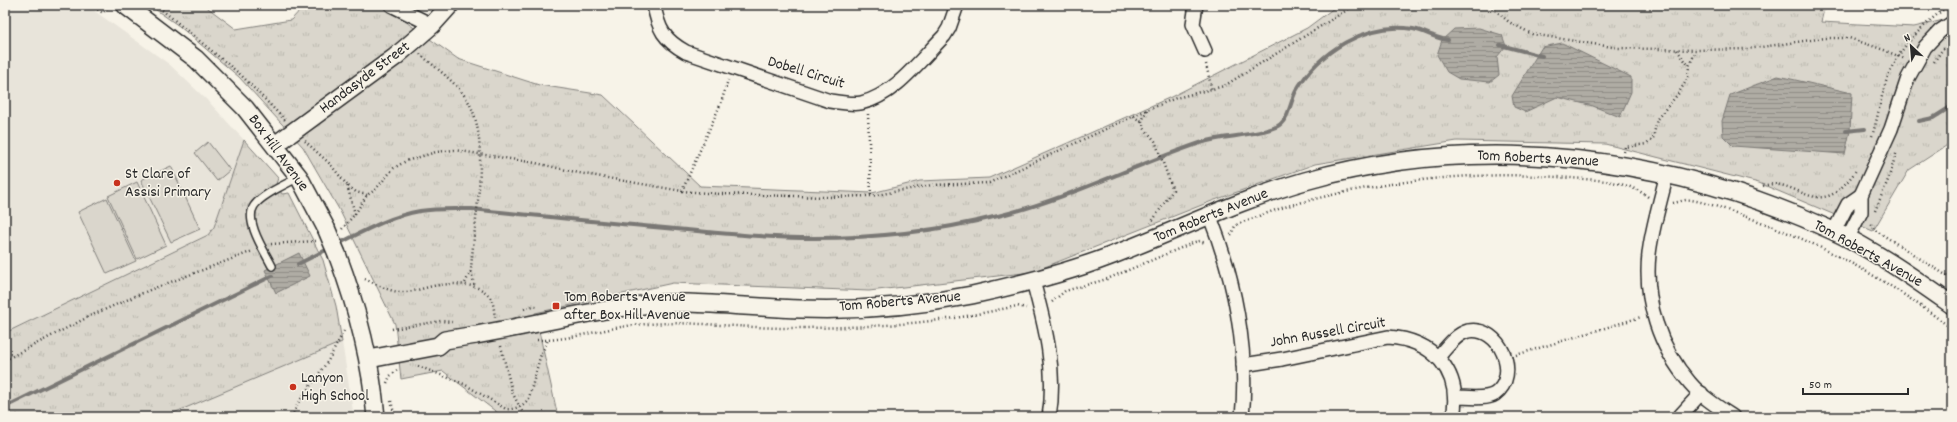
<svg xmlns="http://www.w3.org/2000/svg" width="1957" height="422" font-family="Dekko,sans-serif">
  <style>
    .built { fill: #e8e4da }
    .grass { fill: url(#grass-tufts); stroke: #82807c }
    .pitch { fill: #dad6cc; stroke: #82807c }
    .water { fill: url(#water-rules); stroke: #7a7874 }
    .lines { fill: none; stroke-linecap: round; stroke-linejoin: round }
    .stream { stroke: #7a7874; stroke-width: 4 }
    .service-casing { stroke: #2b2b2b; stroke-width: 10 }
    .minor-casing { stroke: #2b2b2b; stroke-width: 16 }
    .tertiary-casing { stroke: #2b2b2b; stroke-width: 20 }
    .path { stroke: #2b2b2b; stroke-width: 2.5; stroke-dasharray: 1 3; stroke-linecap: butt }
    .service { stroke: #f7f3e8; stroke-width: 7 }
    .minor { stroke: #f7f3e8; stroke-width: 13 }
    .tertiary { stroke: #f7f3e8; stroke-width: 17 }
    .tertiary-bridge-casing { stroke: #2b2b2b; stroke-width: 20; stroke-linecap: butt }
    .tertiary-bridge { stroke: #f7f3e8; stroke-width: 17 }
    .poi-dot { fill: #c8321e; stroke: #f7f3e8; stroke-width: 1.5 }
    .labels { text-anchor: middle; dominant-baseline: central; stroke-width: 3; stroke-linejoin: round; paint-order: stroke }
    .street-label { font-size: 16px; fill: #2b2b2b; stroke: #f7f3e8 }
    .poi-label { font-size: 16px; fill: #2b2b2b; stroke: #f7f3e8; text-anchor: start }
  </style>
  <defs>
    <pattern id="grass-tufts" width="24" height="20" patternUnits="userSpaceOnUse"><rect width="24" height="20" fill="#dad6cc"/><path d="M3 7l-1-3M5 7V3M7 7l1-3M15 17l-1-3M17 17v-4M19 17l1-3" fill="none" stroke="#bbb8af"/></pattern>
    <pattern id="water-rules" width="6" height="5" patternUnits="userSpaceOnUse"><rect width="6" height="5" fill="#afaca4"/><path d="M0 2.5h6" fill="none" stroke="#8f8c86"/></pattern>
  </defs>
  <rect width="100%" height="100%" fill="#f7f3e8"/>
  <filter id="ink" filterUnits="userSpaceOnUse"><feTurbulence type="fractalNoise" baseFrequency=".025" numOctaves="2"/><feDisplacementMap in="SourceGraphic" scale="8" xChannelSelector="R" yChannelSelector="G"/><feConvolveMatrix kernelMatrix="1 2 1 2 8 2 1 2 1" color-interpolation-filters="sRGB"/></filter>
  <g filter="url(#ink)">
    <g class="built">
      <path d="M5 5H86L169 64 210 103 244 140 214 227 208 235 5 333Z"/>
      <path d="M342 342 354 417H164L190 406Z"/>
    </g>
    <g class="grass">
      <path d="M149 5H204L236 29 291 20 305 5H382L458 59 539 85 603 95 700 186 872 193 920 181 989 178 1171 97 1307 28 1338 5H1825L1821 22 1914 27 1952 18V142L1909 170 1873 231 1759 183 1605 144 1457 141 1315 164 1212 201 1032 272 869 291 673 283 535 313 558 417H503L443 371 401 379 395 324 340 211 303 147 239 77 179 26Z"/>
      <path d="M244 140 278 178 276 184 282 194 289 193 323 260 336 306 342 342 164 417H5V333L208 235 214 227Z"/>
    </g>
    <g class="pitch">
      <path d="M208 142 230 170 217 181 195 153Z"/>
      <path d="M171 166 200 229 171 242 141 180Z"/>
      <path d="M137 182 166 245 137 259 108 196Z"/>
      <path d="M107 198 136 261 107 274 78 212Z"/>
    </g>
    <g class="water">
      <path d="M1479 28 1502 35 1506 46 1497 57 1499 75 1490 82 1459 79 1447 72 1437 55 1442 40 1454 29Z"/>
      <path d="M1562 43 1631 77V92L1620 117 1593 106 1557 97 1525 112 1514 107 1512 96 1542 47Z"/>
      <path d="M1778 76 1852 93 1850 131 1845 154 1733 146 1723 136 1722 121 1730 95Z"/>
      <path d="M299 253 310 276 276 293 265 270Z"/>
    </g>
    <g class="lines">
      <g class="stream">
        <path d="M1500 45 1542 56"/>
        <path d="M1919 121 1933 118 1952 106"/>
        <path d="M1846 131 1865 129"/>
        <path d="M338 244C364 231 391 216 420 211 437 208 455 209 472 209 526 215 580 220 633 225 689 230 745 237 800 238 866 239 935 232 998 216 1068 199 1132 166 1200 143 1224 135 1252 137 1276 127 1289 121 1290 102 1296 91 1318 52 1367 21 1413 29 1425 31 1436 39 1448 40"/>
        <path d="M298 264 330 248"/>
        <path d="M5 407 272 276"/>
      </g>
      <defs>
        <path id="service" d="M272 266C265 252 244 221 254 206 262 194 287 184 299 177"/>
        <g id="minor">
          <path d="M391 5 432 25"/>
          <path d="M654 5C658 29 664 40 686 52L830 101C840 102 851 105 861 103 894 96 921 59 944 36L949 28 957 5"/>
          <path d="M1196 5 1193 24 1205 51"/>
          <path d="M1667 173C1661 200 1652 227 1649 254 1644 301 1659 347 1690 383 1702 397 1718 407 1733 417"/>
          <path d="M1209 214C1234 277 1249 350 1242 417"/>
          <path d="M1834 231 1848 204 1861 195"/>
          <path d="M1847 239 1861 212V195L1891 129 1908 78 1925 47 1940 31 1952 23"/>
          <path d="M1033 281C1045 325 1057 371 1049 417"/>
          <path d="M1438 357C1446 348 1456 334 1468 331 1500 325 1521 375 1495 394 1486 400 1467 397 1456 397"/>
          <path d="M1243 365 1282 359 1388 337C1433 340 1462 371 1453 417"/>
          <path d="M1679 417 1701 393"/>
        </g>
        <g id="tertiary">
          <path d="M125 5 196 59 245 108 299 177 326 228"/>
          <path d="M275 145 395 57 432 25 450 5"/>
          <path d="M337 254C357 307 371 360 376 417"/>
          <path d="M518 327C574 316 630 302 688 303 726 304 763 308 801 309 857 311 916 306 972 295 1023 284 1075 271 1123 251 1184 227 1242 199 1305 181 1479 132 1668 155 1831 230 1873 249 1915 279 1952 305"/>
          <path d="M369 359 438 346 445 340 476 335"/>
        </g>
      </defs>
      <use href="#service" class="service-casing"/>
      <use href="#minor" class="minor-casing"/>
      <use href="#tertiary" class="tertiary-casing"/>
      <g class="path">
        <path d="M91 5 103 13 109 5"/>
        <path d="M156 5 241 75 285 120"/>
        <path d="M1489 5 1509 22 1532 34 1618 48 1696 50 1747 49 1825 38H1849L1884 50 1905 59"/>
        <path d="M1677 50 1689 66"/>
        <path d="M420 54C436 68 457 83 468 101 492 141 473 225 471 271L464 285"/>
        <path d="M1934 62 1942 50 1952 42"/>
        <path d="M1206 64 1212 91"/>
        <path d="M1147 110 1142 121 1144 128 1155 141 1173 190 1151 223"/>
        <path d="M868 114 871 196"/>
        <path d="M1133 117 1142 121"/>
        <path d="M1872 136C1879 115 1881 92 1890 71 1902 44 1926 23 1949 5"/>
        <path d="M305 141 330 164 347 185"/>
        <path d="M1624 152 1625 147 1647 144 1653 139 1657 119 1678 94 1688 78 1689 66 1696 51"/>
        <path d="M1763 186C1792 176 1812 213 1840 189 1846 183 1852 177 1856 170"/>
        <path d="M682 191 721 103 728 80"/>
        <path d="M1673 203C1679 202 1686 199 1691 200 1709 203 1727 210 1744 216 1819 242 1889 280 1952 329"/>
        <path d="M1875 211 1888 180 1897 151"/>
        <path d="M355 214 347 185 356 192 367 195"/>
        <path d="M1871 224 1875 230 1952 279"/>
        <path d="M342 229 355 214 367 195 375 190 394 168 406 161 436 152 454 150 536 163 579 173 682 191 720 194 826 197 871 196 932 185 989 183 1147 110 1176 98 1224 86 1355 5"/>
        <path d="M1231 235 1235 226 1240 223C1258 217 1276 209 1295 204 1385 180 1477 170 1570 178 1596 180 1627 180 1648 197"/>
        <path d="M271 244 316 241"/>
        <path d="M471 272 475 287"/>
        <path d="M365 279C376 284 388 291 400 292 414 293 427 286 440 285 455 283 483 283 491 299 494 304 494 312 495 318"/>
        <path d="M1052 302 1065 291 1107 279 1195 242 1200 241 1205 243"/>
        <path d="M524 309 533 306 539 307"/>
        <path d="M392 329 441 321 452 322"/>
        <path d="M537 340C574 341 611 325 648 324 695 321 742 328 789 328 840 328 890 326 940 320 966 317 992 311 1017 306L1026 308"/>
        <path d="M501 346 512 392 525 417"/>
        <path d="M1516 355 1641 317"/>
        <path d="M5 360 90 316 152 289 253 251"/>
        <path d="M418 366 464 384 506 409C515 410 525 405 529 398L540 357 548 340"/>
        <path d="M387 383 390 376 397 370"/>
        <path d="M391 401 395 417"/>
        <path d="M292 417 298 403 328 361 344 331"/>
      </g>
      <use href="#service" class="service"/>
      <use href="#minor" class="minor"/>
      <use href="#tertiary" class="tertiary"/>
      <defs>
        <g id="tertiary-bridge">
          <path d="M326 228 337 254"/>
          <path d="M476 335 518 327"/>
        </g>
      </defs>
      <use href="#tertiary-bridge" class="tertiary-bridge-casing"/>
      <use href="#tertiary-bridge" class="tertiary-bridge"/>
    </g>
  </g>
  <g class="poi-dot">
    <circle cx="117" cy="183" r="4"/>
    <rect x="552" y="302" width="8" height="8" rx="2"/>
    <circle cx="293" cy="387" r="4"/>
  </g>
  <g class="labels">
    <g class="street-label">
      <text transform="translate(806 73) rotate(17)">Dobell Circuit</text>
      <text transform="translate(365 78) rotate(-37)">Handasyde Street</text>
      <text transform="translate(278 153) rotate(54)">Box Hill Avenue</text>
      <text transform="translate(1538 159) rotate(3)">Tom Roberts Avenue</text>
      <text transform="translate(1211 216) rotate(-22)">Tom Roberts Avenue</text>
      <text transform="translate(1868 254) rotate(29)">Tom Roberts Avenue</text>
      <text transform="translate(900 302) rotate(-5)">Tom Roberts Avenue</text>
      <text transform="translate(1328 333) rotate(-10)">John Russell Circuit</text>
    </g>
    <g class="poi-label">
      <text x="125" y="174">St Clare of<tspan x="125" dy="18">Assisi Primary</tspan></text>
      <text x="564" y="297">Tom Roberts Avenue<tspan x="564" dy="18">after Box Hill Avenue</tspan></text>
      <text x="301" y="378">Lanyon<tspan x="301" dy="18">High School</tspan></text>
    </g>
  </g>
  <rect width="1957" height="422" fill="none" stroke="#f7f3e8" stroke-width="20"/>
  <rect x="10" y="10" width="1937" height="402" fill="none" stroke="#2b2b2b" stroke-width="1.5" filter="url(#ink)"/>
  <g transform="translate(1911 46) rotate(334)" stroke="#f7f3e8" stroke-width="3" paint-order="stroke">
  <path d="M0-3L7 15L0 10L-7 15Z" fill="#2b2b2b"/>
  <text y="-6" font-size="11" font-weight="bold" text-anchor="middle" fill="#2b2b2b">N</text>
  </g>
  <path d="M1803 388v6h105v-6" fill="none" stroke="#2b2b2b" stroke-width="2"/>
  <text x="1809" y="388" font-size="12" fill="#2b2b2b" stroke="#f7f3e8" stroke-width="3" paint-order="stroke">50 m</text>
</svg>
